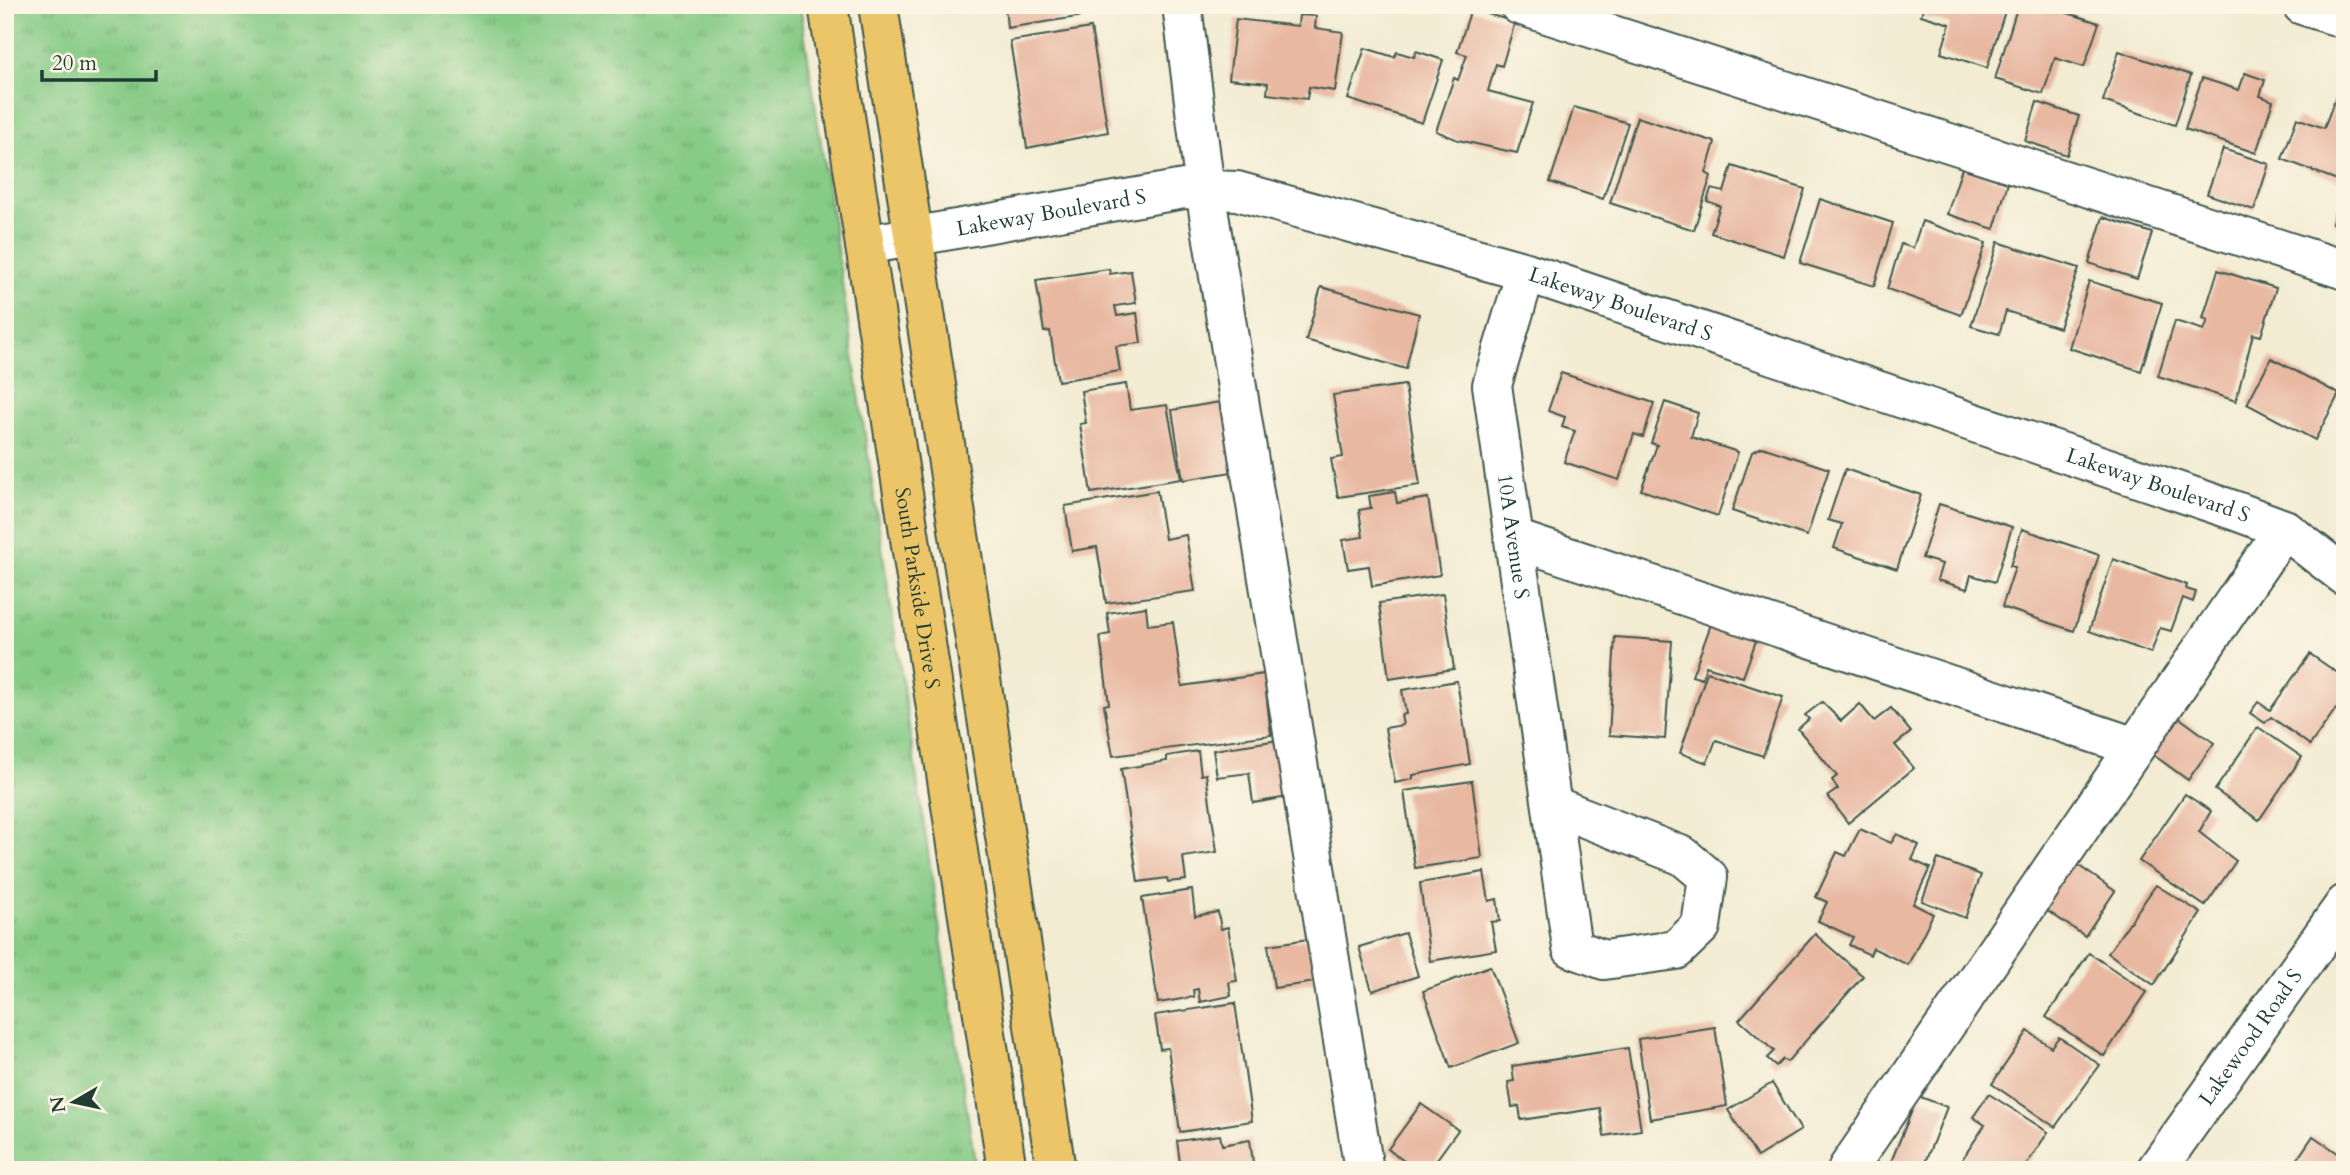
<svg xmlns="http://www.w3.org/2000/svg" width="2350" height="1175" font-family="Cardo,serif">
  <style>
    .grass { fill: url(#grass-tufts); stroke: #52845d; stroke-width: 2 }
    .building { fill: #e8b8a1 }
    .lines { fill: none; stroke-linecap: round; stroke-linejoin: round }
    .minor-casing { stroke: #3f574c; stroke-width: 42 }
    .major-casing { stroke: #3f574c; stroke-width: 42 }
    .minor { stroke: #fff; stroke-width: 38 }
    .major { stroke: #ecc569; stroke-width: 38 }
    .labels { text-anchor: middle; dominant-baseline: central; stroke-width: 5; stroke-linejoin: round; paint-order: stroke }
    .street-label { font-size: 21px; fill: #1f3d34; stroke: #fcf5e5 }
  </style>
  <defs>
    <pattern id="grass-tufts" width="24" height="20" patternUnits="userSpaceOnUse" patternTransform="scale(1.75)"><rect width="24" height="20" fill="#86cb86"/><path d="M3 7l-1-3M5 7V3M7 7l1-3M15 17l-1-3M17 17v-4M19 17l1-3" fill="none" stroke="#6da66e"/></pattern>
  </defs>
  <rect width="100%" height="100%" fill="#fcf5e5"/>
  <filter id="ink" filterUnits="userSpaceOnUse"><feTurbulence type="fractalNoise" baseFrequency=".0143" numOctaves="2"/><feDisplacementMap in="SourceGraphic" scale="14" xChannelSelector="R" yChannelSelector="G"/><feConvolveMatrix kernelMatrix="1 2 1 2 8 2 1 2 1" color-interpolation-filters="sRGB"/></filter>
  <filter id="wash" filterUnits="userSpaceOnUse"><feTurbulence type="fractalNoise" baseFrequency=".00686" numOctaves="4" result="noise"/><feDisplacementMap in="SourceGraphic" scale="28" xChannelSelector="R" yChannelSelector="G"/><feGaussianBlur stdDeviation="1.57" result="paint"/><feColorMatrix in="noise" values="0 0 0 0 0 0 0 0 0 0 0 0 0 0 0 0 0 1.4 0 .05"/><feComposite in="paint" operator="in"/></filter>
  <g filter="url(#wash)">
    <rect width="100%" height="100%" fill="#f3ecd3"/>
    <path class="grass" d="M5 5H800L976 1170H5Z"/>
    <g id="blocks">
      <g class="building">
        <path d="M1005 5H1082L1084 16 1007 28Z"/>
        <path d="M1924 5H2007L1987 68 1941 53 1950 24 1921 15Z"/>
        <path d="M2018 5H2043L2099 23 2084 67 2055 58 2043 94 1995 79Z"/>
        <path d="M1471 9 1515 22 1502 66 1496 64 1488 91 1533 103 1517 153 1458 140 1436 131 1454 78 1458 80 1467 55 1457 52Z"/>
        <path d="M1299 15 1316 16 1315 28 1343 32 1335 91 1309 87 1307 99 1267 94 1268 83 1229 79 1236 19 1298 26Z"/>
        <path d="M1091 28 1108 132 1027 148 1010 41Z"/>
        <path d="M1365 48 1394 57 1397 52 1414 57 1416 51 1443 60 1422 123 1348 99Z"/>
        <path d="M2119 51 2191 75 2175 125 2103 101Z"/>
        <path d="M2245 73 2265 80 2260 96 2273 101 2256 153 2185 129 2202 78 2239 90Z"/>
        <path d="M2337 93 2345 95V183L2282 159 2297 118 2324 128Z"/>
        <path d="M2037 102 2079 116 2067 155 2025 141Z"/>
        <path d="M1574 107 1628 123 1603 199 1550 182Z"/>
        <path d="M1637 117 1715 142 1706 173 1711 176 1694 230 1610 203Z"/>
        <path d="M2223 149 2269 164 2254 210 2207 194Z"/>
        <path d="M1732 166 1805 189 1784 256 1711 233 1720 206 1707 201 1711 189 1724 192Z"/>
        <path d="M1962 168 2008 183 1994 229 1947 214Z"/>
        <path d="M1820 199 1893 223 1874 286 1800 263Z"/>
        <path d="M2338 205 2345 207V227L2332 223Z"/>
        <path d="M2103 217 2152 233 2137 279 2089 263Z"/>
        <path d="M1922 221 1986 243 1961 315 1887 289 1901 244 1913 248Z"/>
        <path d="M1998 242 2079 268 2059 328 2006 311 1999 334 1971 326Z"/>
        <path d="M1109 269 1110 274 1131 271 1136 303 1115 306 1117 316 1137 313 1141 343 1116 346 1120 371 1058 381 1050 331 1044 332 1036 280Z"/>
        <path d="M2218 270 2276 288 2261 336 2253 334 2236 401 2158 376 2175 321 2204 330 2208 320 2203 318Z"/>
        <path d="M2089 281 2162 303 2141 371 2069 348Z"/>
        <path d="M1321 287 1419 314 1406 369 1306 340Z"/>
        <path d="M2271 358 2339 394 2315 440 2247 404Z"/>
        <path d="M1561 373 1654 403 1643 437 1634 434 1619 480 1564 462 1575 431 1562 427 1565 417 1548 411Z"/>
        <path d="M1126 384 1130 410 1167 405 1181 479 1091 493 1080 424 1086 423 1081 391Z"/>
        <path d="M1405 385 1420 485 1338 497 1331 459 1343 457 1333 395Z"/>
        <path d="M1226 401 1238 471 1183 480 1172 410Z"/>
        <path d="M1665 402 1698 413 1691 437 1738 452 1718 516 1641 490 1657 445 1651 443Z"/>
        <path d="M1762 447 1829 469 1807 536 1732 511 1752 452Z"/>
        <path d="M1845 469 1921 495 1897 569 1834 548 1842 524 1828 520Z"/>
        <path d="M1157 491 1165 539 1186 535 1195 591 1106 603 1097 547 1072 551 1065 506Z"/>
        <path d="M1395 492 1397 503 1428 498 1440 575 1372 586 1369 566 1348 569 1343 540 1363 537 1359 510 1371 508 1369 496Z"/>
        <path d="M1939 504 2012 527 1995 582 1971 575 1967 589 1937 580 1942 564 1922 558Z"/>
        <path d="M2022 529 2099 555 2074 631 2002 607 2015 567 2010 566Z"/>
        <path d="M2113 559 2187 585 2186 589 2196 592 2193 602 2183 598 2171 631 2160 628 2151 653 2089 631Z"/>
        <path d="M1443 594 1454 669 1389 679 1379 603Z"/>
        <path d="M1146 607 1148 625 1173 622 1182 686 1264 674 1271 735 1113 756 1104 705 1109 704 1100 636 1110 634 1107 613Z"/>
        <path d="M1713 619 1758 635 1743 677 1706 666 1702 679 1692 676Z"/>
        <path d="M1615 637 1672 641 1665 739 1609 735Z"/>
        <path d="M2310 654 2345 678V696L2310 745 2271 717 2265 723 2250 713 2258 702 2270 710Z"/>
        <path d="M1707 672 1783 697 1763 756 1716 740 1707 763 1680 753Z"/>
        <path d="M1457 681 1470 764 1413 775V779L1395 783 1385 728 1403 725 1401 715 1406 714 1402 690Z"/>
        <path d="M1822 702 1841 721 1860 704 1874 721 1891 708 1911 732 1895 745 1914 768 1848 823 1828 796 1838 789 1832 780 1837 776 1798 729 1809 719 1805 715Z"/>
        <path d="M2174 714 2214 743 2188 780 2148 751Z"/>
        <path d="M2258 727 2302 757 2259 820 2215 790Z"/>
        <path d="M1279 740 1288 797 1253 803 1249 773 1217 777 1213 750Z"/>
        <path d="M1198 751 1201 775 1206 774 1217 852 1183 857 1186 880 1168 882 1167 878 1138 882 1121 769 1167 761V756Z"/>
        <path d="M1472 781 1482 858 1415 868 1404 791Z"/>
        <path d="M2185 794 2211 811 2199 832 2236 861 2205 906 2139 861Z"/>
        <path d="M1860 829 1891 843 1897 834 1919 845 1912 860 1930 868 1913 904 1933 914 1908 965 1873 948 1870 955 1849 945 1853 937 1818 921 1827 902 1816 897 1837 852 1846 856Z"/>
        <path d="M1938 859 1981 875 1965 918 1922 901Z"/>
        <path d="M2072 861 2115 891 2085 936 2040 906Z"/>
        <path d="M1484 872 1489 901 1497 899 1500 921 1491 922 1496 950 1430 961 1420 883Z"/>
        <path d="M2156 885 2201 913 2154 985 2108 953Z"/>
        <path d="M1192 890 1195 916 1218 912 1221 929 1228 927 1237 981 1229 982 1231 996 1200 1002 1198 989 1193 990 1194 997 1158 1003 1142 898Z"/>
        <path d="M1405 933 1418 976 1372 991 1359 947Z"/>
        <path d="M1815 934 1863 976 1787 1062 1783 1059 1776 1066 1767 1058 1774 1051 1739 1020Z"/>
        <path d="M1309 939 1316 982 1274 988 1268 945Z"/>
        <path d="M2089 953 2147 992 2104 1056 2046 1017Z"/>
        <path d="M1490 966 1519 1043 1451 1068 1423 991Z"/>
        <path d="M1235 1003 1252 1121 1180 1132 1168 1048 1160 1049 1155 1015Z"/>
        <path d="M1715 1027 1727 1106 1650 1119 1638 1039Z"/>
        <path d="M2028 1031 2051 1047 2059 1037 2100 1065 2055 1127 1992 1084Z"/>
        <path d="M1628 1048 1641 1130 1604 1136 1600 1108 1521 1120 1519 1106 1512 1107 1508 1082 1514 1081 1512 1066Z"/>
        <path d="M1772 1083 1801 1130 1757 1157 1728 1110Z"/>
        <path d="M1989 1094 2048 1132 2023 1170H1955L1985 1125 1973 1117Z"/>
        <path d="M1918 1096 1947 1107 1922 1170H1903L1890 1164Z"/>
        <path d="M1421 1104 1458 1130 1429 1170H1416L1388 1149Z"/>
        <path d="M1220 1135 1222 1145 1250 1140 1254 1170H1181L1177 1141Z"/>
        <path d="M2313 1136 2345 1158V1170H2290Z"/>
      </g>
    </g>
  </g>
  <g filter="url(#ink)">
    <use href="#blocks" fill-opacity="0" stroke="#3f574c" stroke-width="2"/>
    <g class="lines">
      <defs>
        <g id="minor">
          <path d="M1182 5 1205 190 1364 1170"/>
          <path d="M1519 5 2345 270"/>
          <path d="M2302 5 2345 19"/>
          <path id="s1" d="M865 245 1184 189 1237 191 1526 272 2236 511 2284 529 2345 576"/>
          <path id="s2" d="M1526 272 1492 385 1572 948 1604 960 1676 950 1701 926 1708 877 1683 856 1554 806"/>
          <path d="M1515 539 2135 747"/>
          <path d="M1851 1170 1848 1168 2284 529"/>
          <path id="s3" d="M2156 1170 2345 904"/>
        </g>
        <g id="major">
          <path id="s4" d="M828 5 1007 1170"/>
          <path d="M878 5 1056 1170"/>
        </g>
      </defs>
      <use href="#minor" class="minor-casing"/>
      <use href="#major" class="major-casing"/>
      <use href="#minor" class="minor"/>
      <use href="#major" class="major"/>
    </g>
  </g>
  <g class="labels">
    <g class="street-label">
      <text stroke="none"><textPath href="#s1" startOffset="189">Lakeway Boulevard S</textPath></text>
      <text stroke="none"><textPath href="#s1" startOffset="777">Lakeway Boulevard S</textPath></text>
      <text stroke="none"><textPath href="#s1" startOffset="1344">Lakeway Boulevard S</textPath></text>
      <text stroke="none"><textPath href="#s2" startOffset="271">10A Avenue S</textPath></text>
      <text stroke="none"><textPath href="#s4" startOffset="590">South Parkside Drive S</textPath></text>
      <text stroke="none"><textPath href="#s3" startOffset="163">Lakewood Road S</textPath></text>
    </g>
  </g>
  <rect width="2350" height="1175" fill="none" stroke="#fcf5e5" stroke-width="28"/>
  <g transform="translate(74 1102) rotate(261)" stroke="#fcf5e5" stroke-width="5" paint-order="stroke">
  <path d="M0-5L12 26L0 18L-12 26Z" fill="#1f3d34"/>
  <text y="-10" font-size="19" font-weight="bold" text-anchor="middle" fill="#1f3d34">N</text>
  </g>
  <path d="M42 70v10h114v-10" fill="none" stroke="#1f3d34" stroke-width="3.5"/>
  <text x="52" y="70" font-size="21" fill="#1f3d34" stroke="#fcf5e5" stroke-width="5" paint-order="stroke">20 m</text>
</svg>
